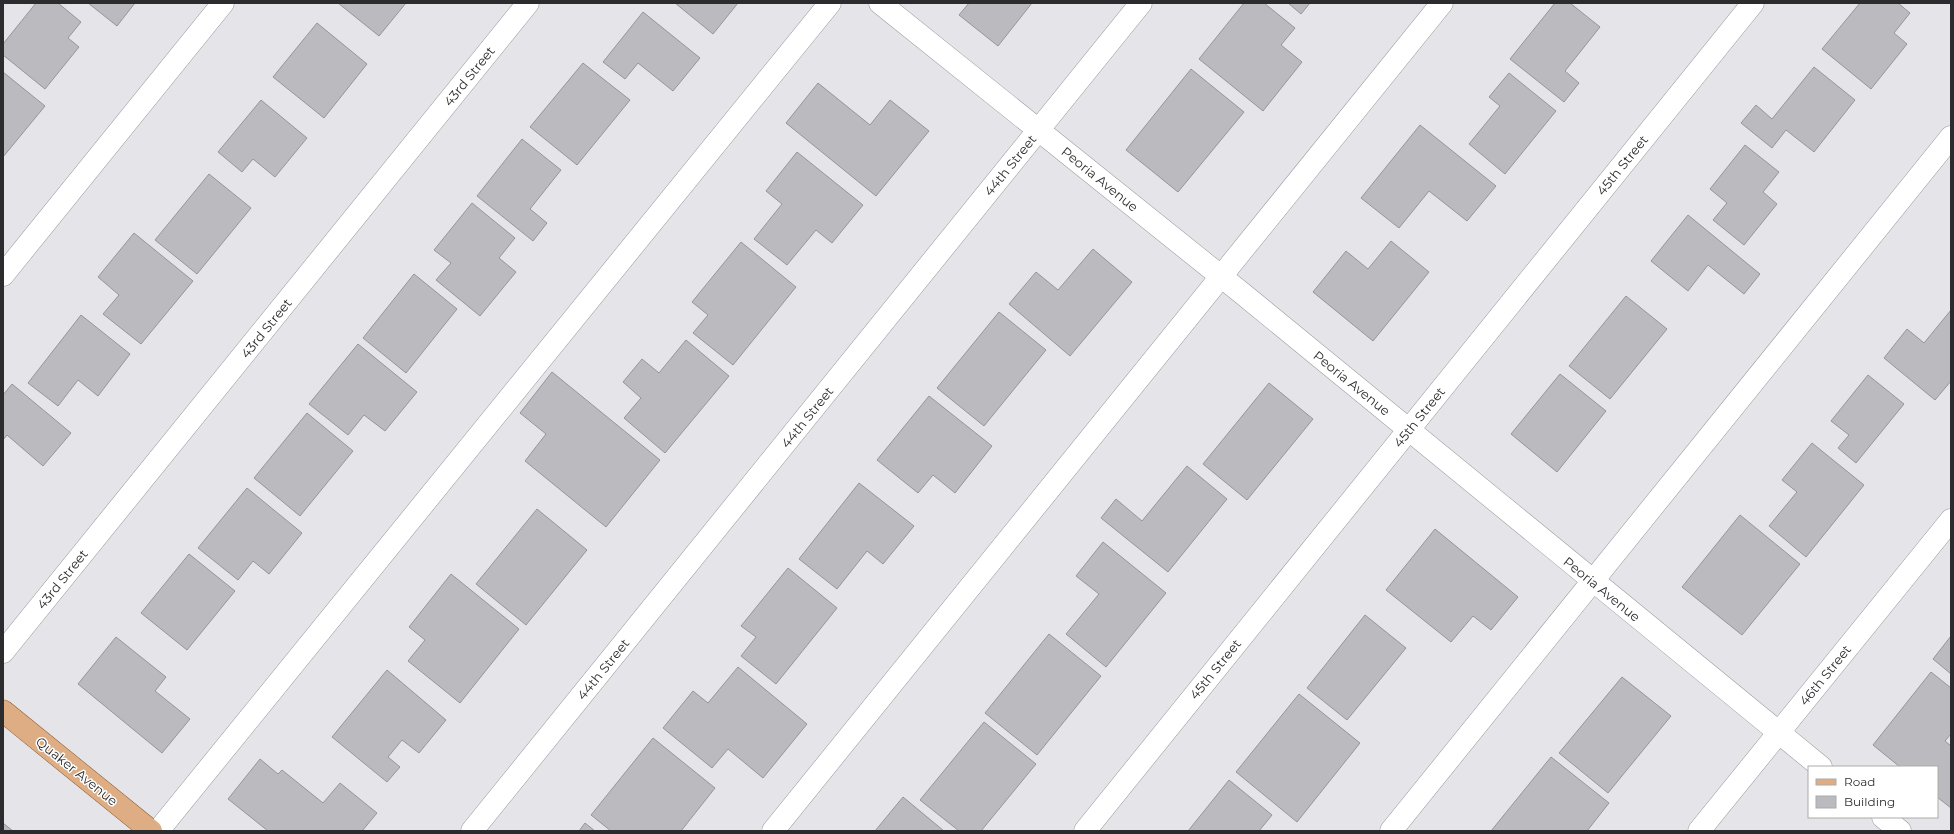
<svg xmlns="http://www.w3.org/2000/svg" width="1954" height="834" font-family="Montserrat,sans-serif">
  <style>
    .building { fill: #bababf; stroke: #96969a }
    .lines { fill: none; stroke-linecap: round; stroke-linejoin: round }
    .minor-casing { stroke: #9a9a9f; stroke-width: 23 }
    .major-casing { stroke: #915c31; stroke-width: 23 }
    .minor { stroke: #fff; stroke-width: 22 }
    .major { stroke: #dead84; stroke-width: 22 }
    .labels { text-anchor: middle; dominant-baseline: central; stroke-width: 3; stroke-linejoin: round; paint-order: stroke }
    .street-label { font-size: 13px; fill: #2c2c2e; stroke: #fff }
  </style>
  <rect width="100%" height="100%" fill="#e4e4e9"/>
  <g class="building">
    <path d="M36 3H58L81 22 68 38 79 47 45 89 3 55V44Z"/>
    <path d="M88 3H135L117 26Z"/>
    <path d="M338 3H406L379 36Z"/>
    <path d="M675 3H738L713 34Z"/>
    <path d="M969 3H1032L998 46 959 15Z"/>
    <path d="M1244 3H1264L1295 28 1281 45 1302 62 1263 111 1199 59Z"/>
    <path d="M1288 3H1310L1301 14Z"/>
    <path d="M1555 3H1570L1600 27 1565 71 1579 83 1564 102 1510 59Z"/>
    <path d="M1860 3H1898L1910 13 1894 33 1907 44 1871 89 1822 49Z"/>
    <path d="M643 12 700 58 673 91 638 63 625 79 603 62Z"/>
    <path d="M317 23 367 64 324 118 273 77Z"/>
    <path d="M583 63 630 100 577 165 530 127Z"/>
    <path d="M1814 67 1855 100 1814 152 1786 130 1772 148 1741 123 1756 105 1772 119Z"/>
    <path d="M1191 69 1244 112 1178 192 1126 150Z"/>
    <path d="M3 72 45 106 3 157Z"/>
    <path d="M1509 73 1556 111 1505 174 1469 144 1500 106 1489 97Z"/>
    <path d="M818 83 870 125 890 100 929 131 876 196 786 123Z"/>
    <path d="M261 100 307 138 275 177 253 159 242 172 218 152Z"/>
    <path d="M1420 125 1496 186 1467 221 1429 191 1399 228 1361 198Z"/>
    <path d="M522 139 561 170 530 209 547 223 533 241 477 196Z"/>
    <path d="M1745 145 1779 172 1763 192 1777 204 1744 245 1713 220 1727 203 1710 189Z"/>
    <path d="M797 152 863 205 832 243 816 230 787 265 754 239 782 204 766 191Z"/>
    <path d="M209 174 251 208 197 274 155 240Z"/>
    <path d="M472 203 515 238 499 258 516 272 480 316 436 280 451 263 434 250Z"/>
    <path d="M1688 215 1760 274 1744 294 1708 265 1688 291 1651 261Z"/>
    <path d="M134 233 193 281 141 344 103 314 119 295 98 277Z"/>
    <path d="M1391 241 1429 272 1373 341 1313 292 1346 251 1368 269Z"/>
    <path d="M741 242 796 287 733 365 693 333 708 315 692 302Z"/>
    <path d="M1093 249 1132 282 1070 356 1009 304 1036 272 1058 290Z"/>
    <path d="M414 274 457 309 406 373 363 338Z"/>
    <path d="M1626 296 1667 329 1610 399 1569 366Z"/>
    <path d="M1951 310V381L1935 400 1884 358 1907 329 1924 343Z"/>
    <path d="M999 312 1046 350 984 426 937 388Z"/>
    <path d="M81 315 130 354 98 396 78 380 58 406 28 383Z"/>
    <path d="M686 340 729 376 665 453 624 418 641 398 623 382 642 359 659 373Z"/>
    <path d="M358 344 417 392 385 431 364 415 348 435 309 404Z"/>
    <path d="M552 372 660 460 606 527 525 461 546 434 520 413Z"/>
    <path d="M1560 374 1606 411 1557 472 1511 434Z"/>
    <path d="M1868 375 1904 404 1856 463 1838 448 1849 435 1831 421Z"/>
    <path d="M1269 383 1313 419 1247 500 1203 464Z"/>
    <path d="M12 384 71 433 43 466 7 435 3 440V395Z"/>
    <path d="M929 396 992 446 955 493 933 475 918 493 877 460Z"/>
    <path d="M307 413 353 451 300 516 254 478Z"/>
    <path d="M1812 443 1864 485 1806 557 1769 526 1797 492 1782 480Z"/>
    <path d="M1187 466 1227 499 1168 572 1101 518 1116 499 1142 521Z"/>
    <path d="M859 483 914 526 883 564 867 551 837 589 799 559Z"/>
    <path d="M247 488 302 533 269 574 253 561 238 580 198 548Z"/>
    <path d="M537 509 587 550 526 625 476 584Z"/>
    <path d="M1740 515 1800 564 1742 635 1682 587Z"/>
    <path d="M1435 529 1518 597 1491 630 1473 616 1451 642 1386 590Z"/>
    <path d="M1103 542 1166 593 1106 667 1066 634 1099 594 1076 576Z"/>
    <path d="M189 554 235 591 187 650 141 613Z"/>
    <path d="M788 568 837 608 776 684 741 656 756 637 741 626Z"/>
    <path d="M451 574 519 629 460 703 408 661 425 640 409 627Z"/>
    <path d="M1365 615 1406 648 1347 720 1307 688Z"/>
    <path d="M1049 634 1101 676 1037 755 985 713Z"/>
    <path d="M1951 636V674L1933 659Z"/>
    <path d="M116 637 166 677 155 691 190 719 162 753 78 684Z"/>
    <path d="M738 667 807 724 763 778 728 749 712 768 663 728 693 691 708 703Z"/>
    <path d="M387 670 446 720 419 753 402 740 388 757 400 767 387 782 332 737Z"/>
    <path d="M1931 672 1951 688V734L1945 741 1951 746V808L1937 797V767H1900L1873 745Z"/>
    <path d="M1622 677 1671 716 1608 793 1559 753Z"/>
    <path d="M1299 694 1360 743 1297 822 1236 772Z"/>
    <path d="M984 722 1036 764 981 831H959L920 800Z"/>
    <path d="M653 738 715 788 681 831H611L591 815Z"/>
    <path d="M1551 757 1609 803 1587 831H1491Z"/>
    <path d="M260 759 278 774 282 770 323 803 340 783 377 813 362 831H268L228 799Z"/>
    <path d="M1229 780 1272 815 1259 831H1188Z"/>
    <path d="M903 797 944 831H875Z"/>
    <path d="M3 823 13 831H3Z"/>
    <path d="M585 823 595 831H579Z"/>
  </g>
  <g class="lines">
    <defs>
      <g id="minor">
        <path d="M880 3 1243 294 1821 767"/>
        <path d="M3 275 223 3"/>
        <path d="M3 652 528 3"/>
        <path d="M1883 817 1900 831"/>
        <path d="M158 831 830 3"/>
        <path d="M472 831 1141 3"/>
        <path d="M773 831 1442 3"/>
        <path d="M1085 831 1753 3"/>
        <path d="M1391 831 1951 137"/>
        <path d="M1699 831 1951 520"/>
      </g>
      <path id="major" d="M3 711 151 831"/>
    </defs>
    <use href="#minor" class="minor-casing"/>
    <use href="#major" class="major-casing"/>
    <use href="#minor" class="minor"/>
    <use href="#major" class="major"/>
  </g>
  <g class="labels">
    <g class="street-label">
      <text transform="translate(469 76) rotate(-51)">43rd Street</text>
      <text transform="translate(1010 165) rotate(-51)">44th Street</text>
      <text transform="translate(1622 165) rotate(-51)">45th Street</text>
      <text transform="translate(1100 179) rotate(39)">Peoria Avenue</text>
      <text transform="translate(266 328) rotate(-51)">43rd Street</text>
      <text transform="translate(1352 383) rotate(39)">Peoria Avenue</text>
      <text transform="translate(807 417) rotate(-51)">44th Street</text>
      <text transform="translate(1419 417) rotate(-51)">45th Street</text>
      <text transform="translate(62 579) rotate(-51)">43rd Street</text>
      <text transform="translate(1602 589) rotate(39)">Peoria Avenue</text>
      <text transform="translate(603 669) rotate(-51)">44th Street</text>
      <text transform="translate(1215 669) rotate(-51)">45th Street</text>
      <text transform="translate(1825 675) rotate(-51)">46th Street</text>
      <text transform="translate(77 771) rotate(39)">Quaker Avenue</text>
    </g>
  </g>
  <rect width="1954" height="834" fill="none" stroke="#2c2c2e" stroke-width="8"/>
  <rect x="1808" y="766" width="130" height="52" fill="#ffffff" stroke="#ababab"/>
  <rect x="1816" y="779" width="20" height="6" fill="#dead84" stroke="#ababab"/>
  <text x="1844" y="786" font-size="12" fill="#2c2c2e">Road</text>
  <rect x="1816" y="796" width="20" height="12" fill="#bababf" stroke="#ababab"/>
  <text x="1844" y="806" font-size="12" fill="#2c2c2e">Building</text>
</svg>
